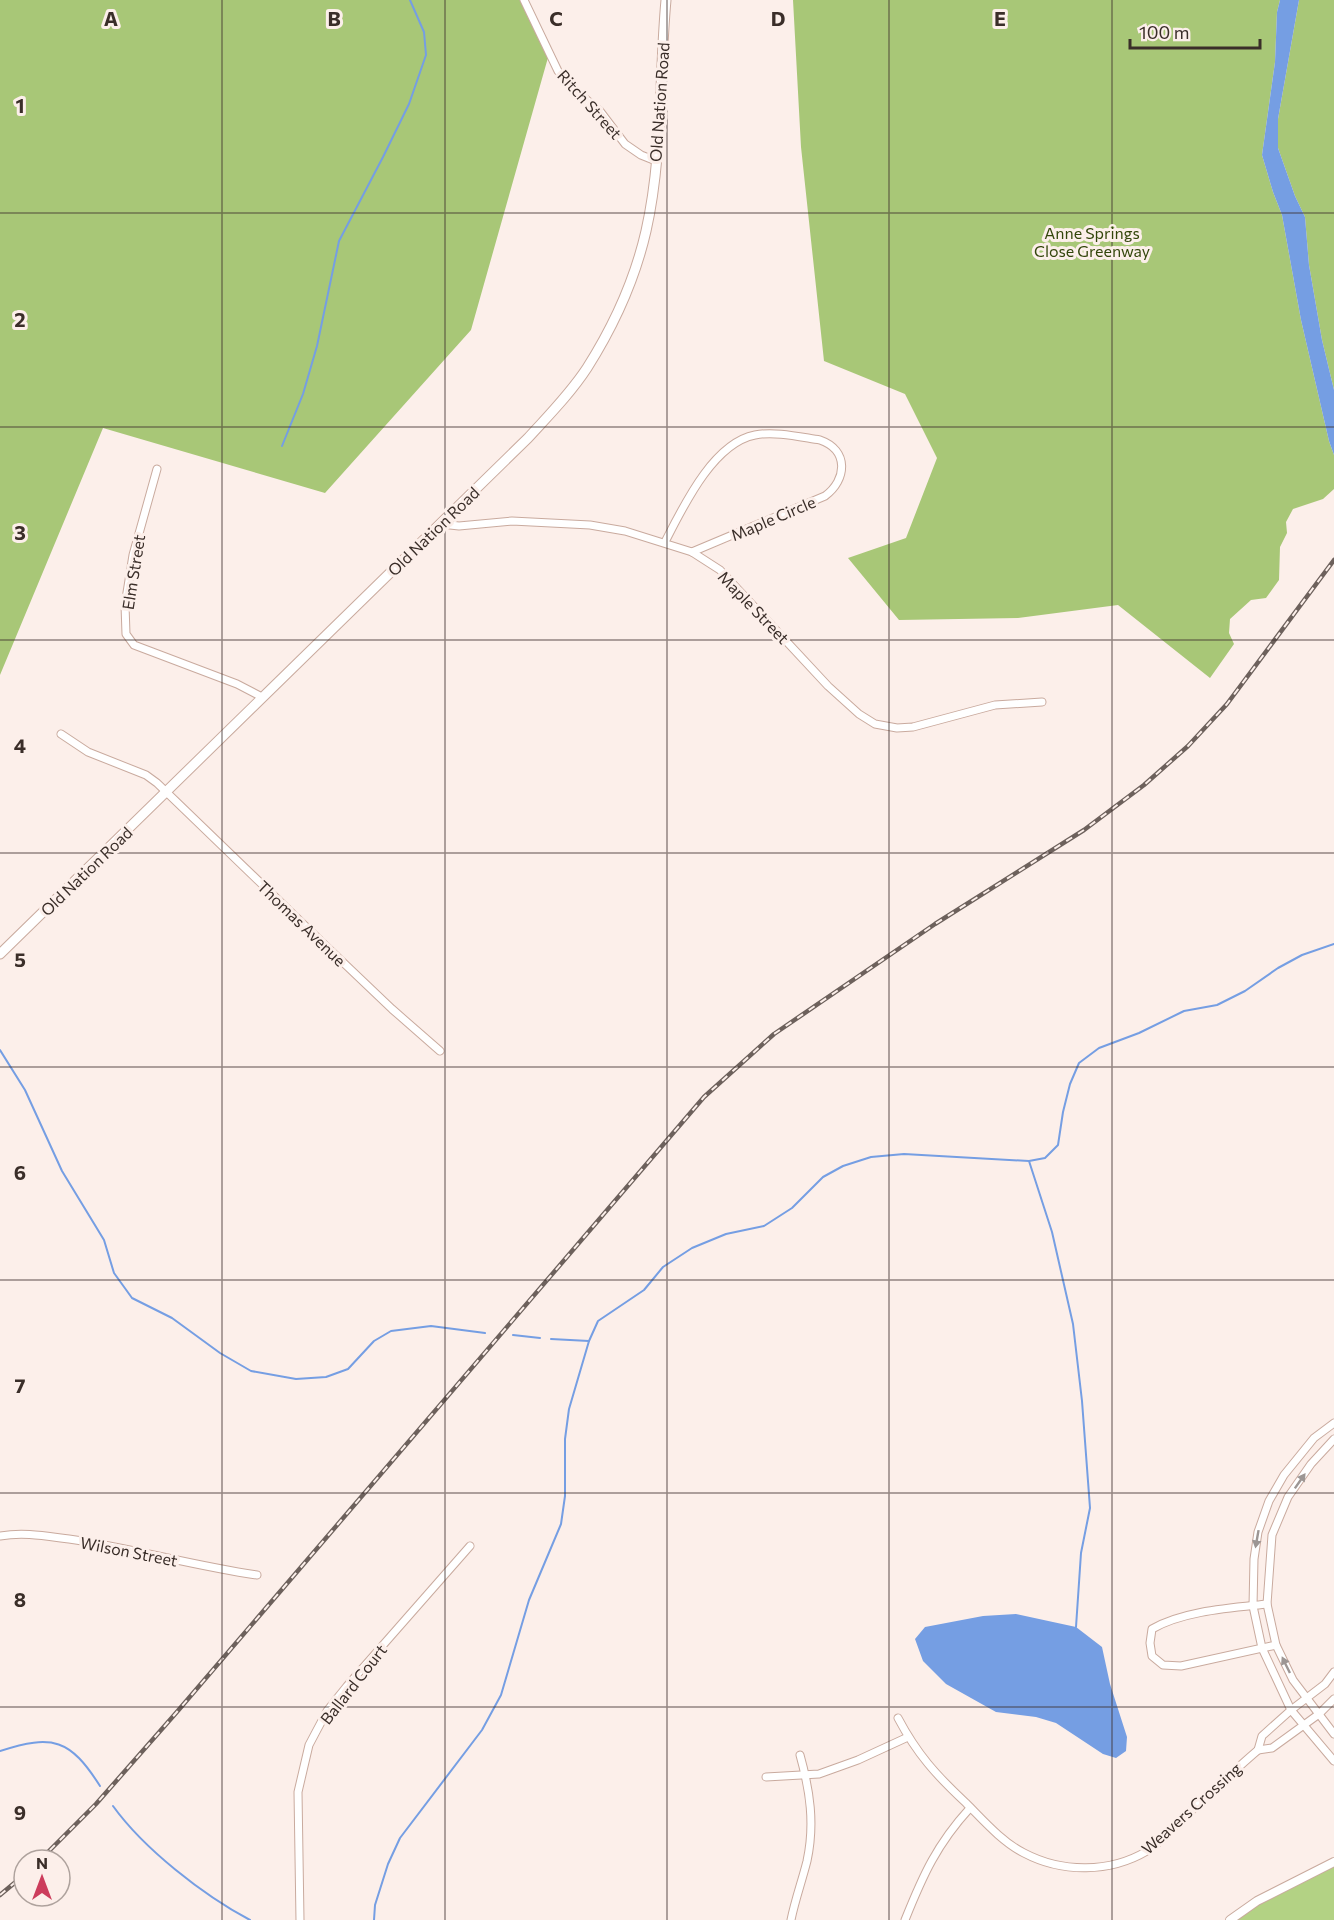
<svg xmlns="http://www.w3.org/2000/svg" width="1334" height="1920" font-family="Commissioner,sans-serif">
  <style>
    .green { fill: #b3d284 }
    .forest { fill: #a8c777 }
    .water { fill: #759ee3 }
    .lines { fill: none; stroke-linecap: round; stroke-linejoin: round }
    .stream { stroke: #759ee3; stroke-width: 2 }
    .minor-casing { stroke: #c9aa9e; stroke-width: 9 }
    .tertiary-casing { stroke: #c9aa9e; stroke-width: 10 }
    .secondary-casing { stroke: #c9aa9e; stroke-width: 11 }
    .minor { stroke: #fff; stroke-width: 7 }
    .tertiary { stroke: #fff; stroke-width: 8 }
    .secondary { stroke: #fff; stroke-width: 9 }
    .rail-casing { stroke: #6d615c; stroke-width: 4.5 }
    .rail { stroke: #fcefea; stroke-width: 2; stroke-dasharray: 7; stroke-linecap: butt }
    .oneway { fill: #9c9694 }
    .grid { fill: none; stroke: #3a2e29; stroke-width: 1.5; stroke-opacity: 0.55 }
    .labels { text-anchor: middle; dominant-baseline: central; stroke-width: 6; stroke-linejoin: round; paint-order: stroke }
    .street-label { font-size: 16px; fill: #3a2e29; stroke: #fcefea }
    .park-label { font-size: 16px; fill: #33460b; stroke: #fcefea }
    .grid-label { font-size: 20px; text-anchor: middle; font-weight: bold; fill: #3a2e29; stroke: #fcefea; stroke-width: 6; stroke-linejoin: round; paint-order: stroke }
  </style>
  <rect width="100%" height="100%" fill="#fcefea"/>
  <path class="green" d="M1334 1862V1920H1230Z"/>
  <g class="forest">
    <path d="M0 0H524L549 54 471 330 325 493 103 428 0 675Z"/>
    <path d="M793 0H1280L1277 12 1275 62 1262 155 1273 192 1282 215 1301 320 1329 441 1334 455V489L1323 499 1293 509 1286 522 1287 533 1280 547 1279 580 1266 598 1251 600 1230 619 1229 633 1234 644 1210 678 1118 605 1018 618 899 620 848 558 906 538 937 458 905 394 824 361 801 147Z"/>
    <path d="M1299 0H1334V390L1322 340 1309 265 1305 217 1295 196 1278 148V119Z"/>
  </g>
  <g class="water">
    <path d="M1280 0H1299L1278 119V148L1295 196 1305 217 1309 265 1322 340 1334 390V455L1329 441 1301 320 1282 215 1273 192 1262 155 1275 62 1277 12Z"/>
    <path d="M1016 1614 1076 1627 1102 1647 1110 1684 1127 1737 1126 1751 1116 1758 1103 1754 1056 1723 1036 1717 996 1712 946 1684 923 1661 915 1639 925 1627 983 1616Z"/>
  </g>
  <g class="lines">
    <g class="stream">
      <path d="M282 446 303 394 317 346 339 241 383 157 409 104 426 55 424 32 410 0"/>
      <path d="M0 1050 25 1090 62 1171 104 1240 114 1273 132 1298 172 1318 220 1353 251 1371 296 1379 326 1377 348 1369 374 1341 391 1331 431 1326 485 1333"/>
      <path d="M1029 1161 1052 1232 1073 1324 1082 1401 1090 1508 1081 1553 1076 1627"/>
      <path d="M513 1335 540 1338"/>
      <path d="M551 1339 589 1341"/>
      <path d="M0 1751C53 1734 70 1739 100 1786"/>
      <path d="M113 1806C144 1849 203 1895 250 1920"/>
      <path d="M374 1920 375 1905 388 1864 400 1838 482 1730 501 1695 529 1600 561 1524 565 1496V1439L569 1409 589 1341 598 1321 644 1290 663 1267 692 1248 726 1234 764 1226 792 1208 823 1177 843 1166 871 1157 904 1154 1029 1161 1045 1158 1058 1145 1063 1112 1070 1084 1079 1063 1099 1048 1139 1033 1184 1011 1217 1005 1245 991 1278 968 1302 955 1334 944"/>
    </g>
    <defs>
      <g id="minor">
        <path d="M524 0 558 71 570 86 600 111 625 144 641 155 656 161"/>
        <path d="M157 469 133 555 125 605 126 634 134 645 237 684 262 697"/>
        <path d="M441 524 459 526 512 521 590 525 625 531 692 552 720 570 828 686 859 714 875 724 897 728 913 727 995 705 1042 702"/>
        <path d="M665 542C683 507 713 443 755 435 775 431 800 437 820 440 849 450 847 480 825 496L692 552"/>
        <path d="M61 734 88 752 146 775 157 783 328 948 392 1009 440 1051"/>
        <path d="M1334 1423 1314 1438 1284 1475 1269 1501 1258 1532 1254 1559 1253 1606 1262 1648 1291 1710 1334 1761"/>
        <path d="M1334 1439 1311 1464 1288 1497 1272 1535 1267 1604 1276 1645 1293 1680 1334 1734"/>
        <path d="M0 1536C24 1532 45 1536 69 1539 132 1548 194 1566 257 1575"/>
        <path d="M1267 1604C1230 1608 1183 1611 1152 1629L1150 1643 1152 1656 1163 1665 1181 1666 1276 1645"/>
        <path d="M898 1718C917 1754 936 1775 966 1803 983 1820 1002 1842 1024 1853 1062 1873 1110 1873 1147 1851 1158 1845 1168 1833 1177 1824 1204 1799 1230 1774 1258 1750L1262 1736 1291 1710 1325 1684 1334 1672"/>
        <path d="M1258 1750 1272 1748 1319 1714 1334 1699"/>
        <path d="M766 1777 819 1774 858 1760 908 1737"/>
        <path d="M300 1920 298 1792 309 1745 327 1711 347 1686 470 1546"/>
        <path d="M791 1920C795 1900 802 1881 807 1861 815 1824 810 1791 800 1755"/>
        <path d="M905 1920C923 1875 937 1844 970 1808"/>
      </g>
      <path id="tertiary" d="M1230 1920 1257 1901 1334 1862"/>
      <path id="secondary" d="M0 954 528 438C548 416 570 394 587 368 613 327 635 279 646 231 663 156 659 76 666 0"/>
    </defs>
    <use href="#minor" class="minor-casing"/>
    <use href="#tertiary" class="tertiary-casing"/>
    <use href="#secondary" class="secondary-casing"/>
    <use href="#minor" class="minor"/>
    <use href="#tertiary" class="tertiary"/>
    <use href="#secondary" class="secondary"/>
    <defs>
      <g id="rail">
        <path d="M40 1860 96 1804 176 1713 704 1097 774 1034 935 924 1084 830 1144 785 1188 746 1227 704 1334 560"/>
        <path d="M0 1895 24 1875"/>
      </g>
    </defs>
    <use href="#rail" class="rail-casing"/>
    <use href="#rail" class="rail"/>
  </g>
  <defs><path id="oneway-solid" d="M-6-.8H1V-3.2L6.5 0L1 3.2V.8H-6Z" transform="scale(1.5)"/></defs>
  <g class="oneway">
    <use href="#oneway-solid" transform="translate(1300 1481) rotate(-55)"/>
    <use href="#oneway-solid" transform="translate(1257 1539) rotate(100)"/>
    <use href="#oneway-solid" transform="translate(1286 1665) rotate(-116)"/>
  </g>
  <path class="grid" d="M222 0V1920M445 0V1920M667 0V1920M889 0V1920M1112 0V1920M0 213H1334M0 427H1334M0 640H1334M0 853H1334M0 1067H1334M0 1280H1334M0 1493H1334M0 1707H1334"/>
  <g class="labels">
    <g class="street-label">
      <text transform="translate(659 102) rotate(-86)">Old Nation Road</text>
      <text transform="translate(590 104) rotate(48)">Ritch Street</text>
      <text transform="translate(773 518) rotate(-23)">Maple Circle</text>
      <text transform="translate(433 531) rotate(-44)">Old Nation Road</text>
      <text transform="translate(133 572) rotate(-81)">Elm Street</text>
      <text transform="translate(754 607) rotate(46)">Maple Street</text>
      <text transform="translate(86 871) rotate(-44)">Old Nation Road</text>
      <text transform="translate(302 923) rotate(44)">Thomas Avenue</text>
      <text transform="translate(129 1551) rotate(11)">Wilson Street</text>
      <text transform="translate(353 1684) rotate(-52)">Ballard Court</text>
      <text transform="translate(1191 1808) rotate(-42)">Weavers Crossing</text>
    </g>
    <g class="park-label">
      <text x="1092" y="232">Anne Springs<tspan x="1092" dy="18">Close Greenway</tspan></text>
    </g>
  </g>
  <g class="grid-label">
    <text x="111" y="26">A</text>
    <text x="334" y="26">B</text>
    <text x="556" y="26">C</text>
    <text x="778" y="26">D</text>
    <text x="1000" y="26">E</text>
    <text x="20" y="113">1</text>
    <text x="20" y="327">2</text>
    <text x="20" y="540">3</text>
    <text x="20" y="753">4</text>
    <text x="20" y="967">5</text>
    <text x="20" y="1180">6</text>
    <text x="20" y="1393">7</text>
    <text x="20" y="1607">8</text>
    <text x="20" y="1820">9</text>
  </g>
  <g transform="translate(42 1878)"><circle r="28" fill="#fcefea" stroke="#aea29d" stroke-width="1.5"/>
  <path d="M0-4.5L10 22L0 15L-10 22Z" fill="#cc3d5c"/>
  <text y="-9" font-size="16" font-weight="bold" text-anchor="middle" fill="#3a2e29">N</text>
  </g>
  <path d="M1130 39v9h130v-9" fill="none" stroke="#3a2e29" stroke-width="3"/>
  <text x="1139" y="39" font-size="18" fill="#3a2e29" stroke="#fcefea" stroke-width="4.5" paint-order="stroke">100 m</text>
</svg>
